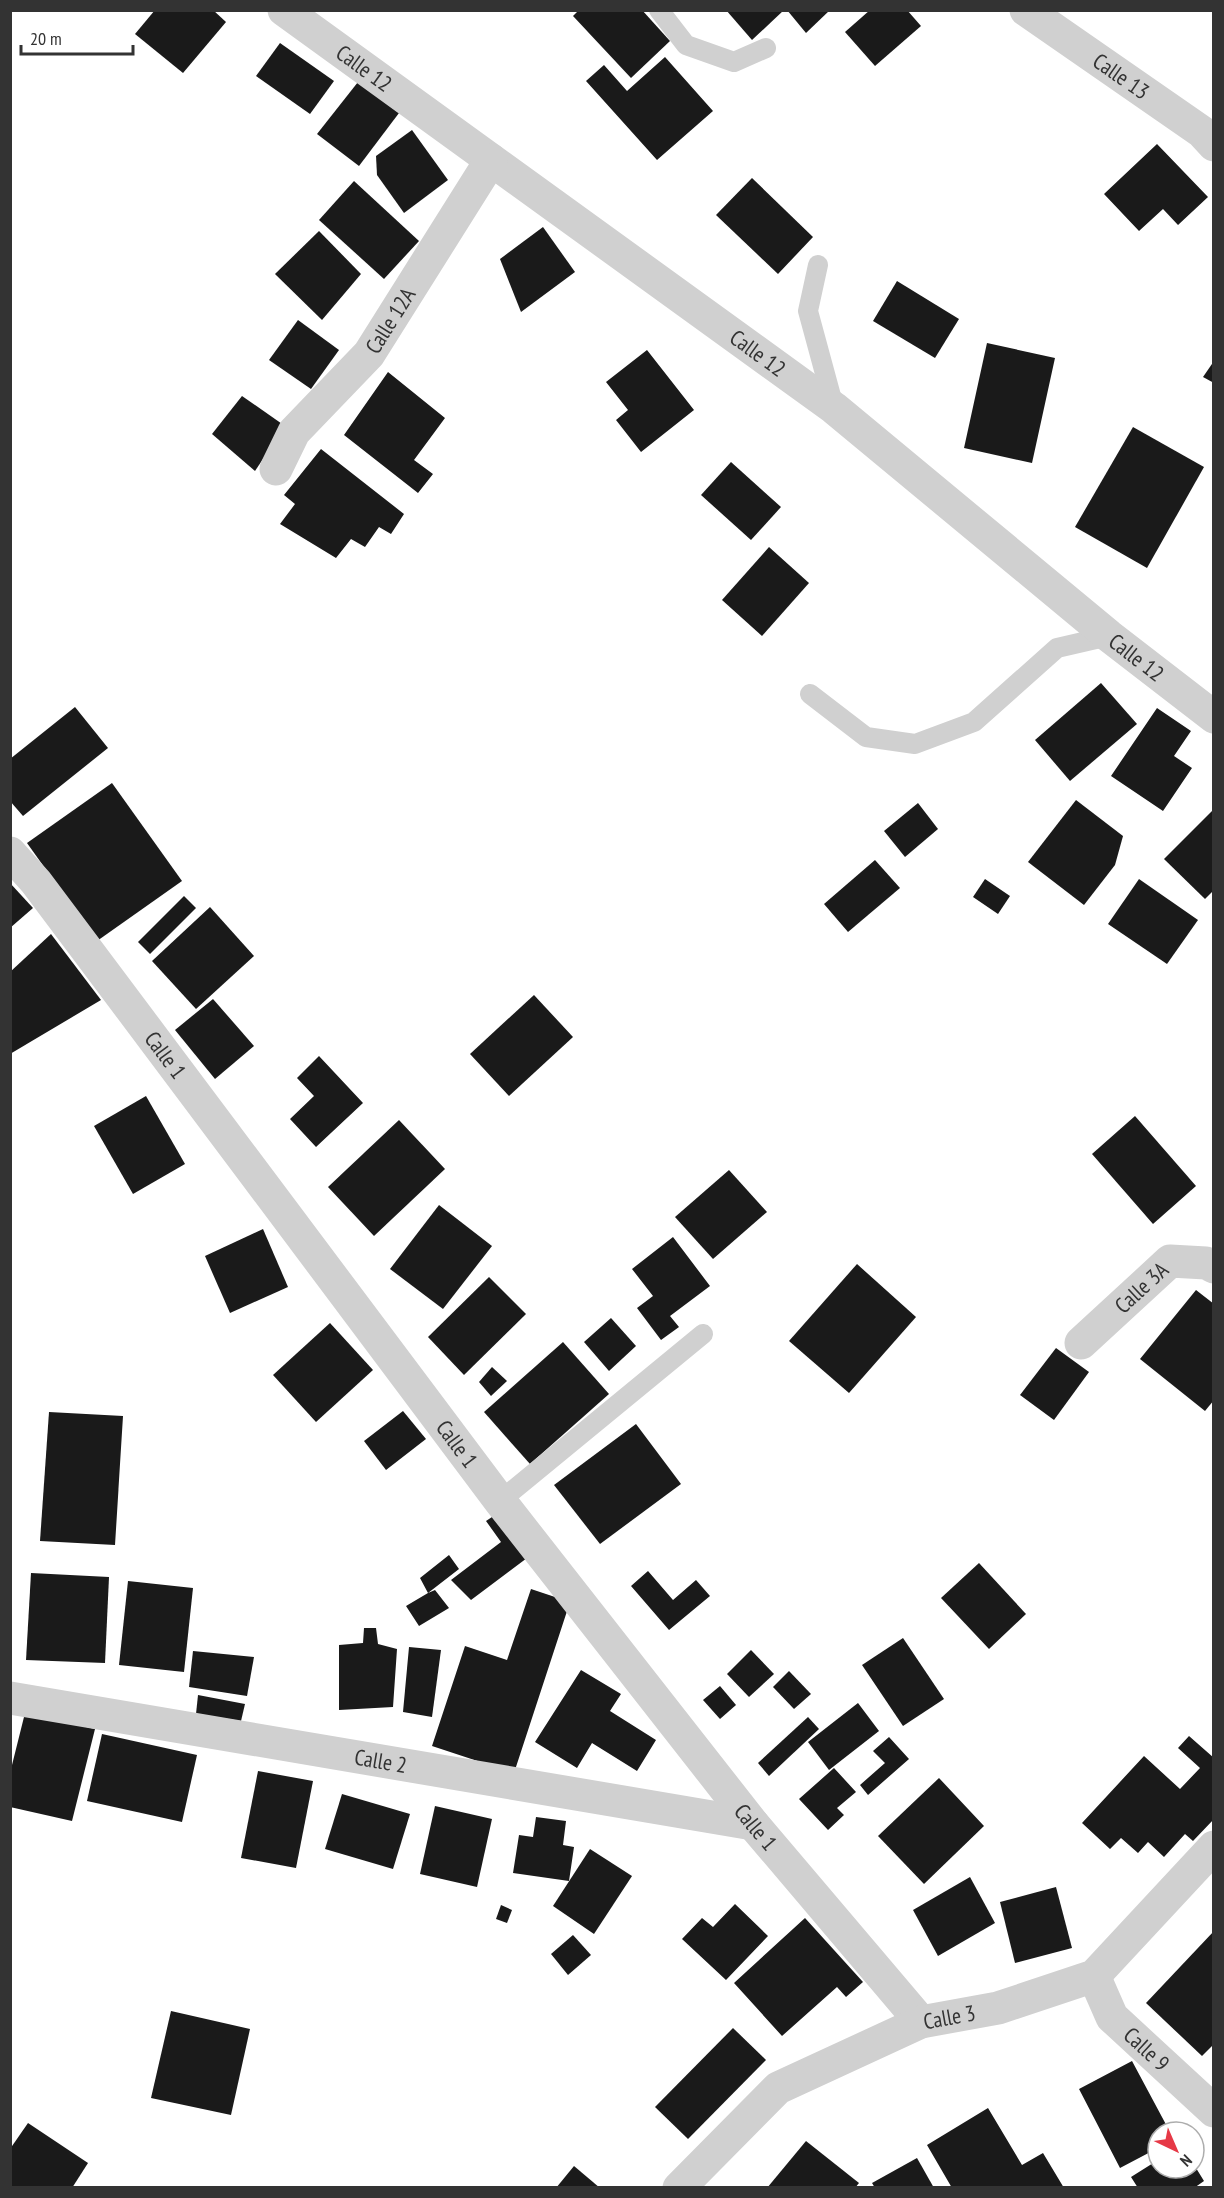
<svg xmlns="http://www.w3.org/2000/svg" width="1224" height="2198" font-family="'PT Sans Narrow',sans-serif">
  <style>
    .building { fill: #1a1a1a }
    .lines { fill: none; stroke-linecap: round; stroke-linejoin: round }
    .lane { stroke: #d0d0d0; stroke-width: 20 }
    .street { stroke: #d0d0d0; stroke-width: 33 }
    .labels { text-anchor: middle; dominant-baseline: central; stroke-width: 6; stroke-linejoin: round; paint-order: stroke }
    .street-label { font-size: 22px; fill: #333; stroke: #fff }
  </style>
  <rect width="100%" height="100%" fill="#fff"/>
  <g class="building">
    <path d="M155 10H213L226 22 183 73 135 34Z"/>
    <path d="M579 10H642L670 41 631 78 573 16Z"/>
    <path d="M726 10H784L752 40Z"/>
    <path d="M787 10H830L806 33Z"/>
    <path d="M870 10H907L921 26 875 66 845 32Z"/>
    <path d="M280 43 334 81 310 114 256 76Z"/>
    <path d="M665 57 713 111 657 160 586 81 604 65 627 91Z"/>
    <path d="M358 82 399 113 359 166 317 134Z"/>
    <path d="M412 130 448 180 404 213 377 175 376 156Z"/>
    <path d="M1157 144 1208 197 1178 225 1163 209 1139 231 1104 194Z"/>
    <path d="M752 178 813 237 778 274 716 215Z"/>
    <path d="M354 181 419 241 384 279 319 220Z"/>
    <path d="M543 227 575 272 521 312 500 259Z"/>
    <path d="M319 231 361 274 322 320 275 274Z"/>
    <path d="M897 281 959 319 935 358 873 321Z"/>
    <path d="M298 320 339 350 311 389 269 360Z"/>
    <path d="M987 343 1055 358 1032 463 964 448Z"/>
    <path d="M647 350 694 410 641 452 616 420 628 410 606 382Z"/>
    <path d="M1214 361V383L1203 377Z"/>
    <path d="M388 372 445 418 414 460 433 474 418 493 344 435Z"/>
    <path d="M242 396 285 426 255 471 212 434Z"/>
    <path d="M1133 427 1204 467 1147 568 1075 527Z"/>
    <path d="M321 449 404 514 391 534 379 527 365 547 351 539 336 558 280 524 295 504 284 495Z"/>
    <path d="M731 462 781 507 751 540 701 495Z"/>
    <path d="M769 547 809 583 762 636 722 600Z"/>
    <path d="M1101 683 1137 724 1070 781 1035 740Z"/>
    <path d="M75 707 108 748 23 816 10 801V759Z"/>
    <path d="M1157 708 1191 731 1174 756 1192 768 1163 811 1111 776Z"/>
    <path d="M112 783 182 881 97 941 27 843Z"/>
    <path d="M1076 800 1123 836 1115 865 1084 905 1028 862Z"/>
    <path d="M918 803 938 829 905 857 884 831Z"/>
    <path d="M1214 809V890L1205 899 1164 859Z"/>
    <path d="M875 860 900 888 848 932 824 904Z"/>
    <path d="M985 879 1010 896 998 914 973 897Z"/>
    <path d="M1139 879 1198 920 1167 964 1108 924Z"/>
    <path d="M10 883 33 908 10 928Z"/>
    <path d="M184 896 196 908 150 954 138 942Z"/>
    <path d="M210 907 254 956 196 1009 152 961Z"/>
    <path d="M51 934 101 1000 10 1054V972Z"/>
    <path d="M534 995 573 1037 509 1096 470 1054Z"/>
    <path d="M213 999 254 1046 215 1079 175 1030Z"/>
    <path d="M319 1056 363 1103 316 1147 290 1119 314 1096 297 1078Z"/>
    <path d="M146 1096 185 1164 133 1194 94 1126Z"/>
    <path d="M1135 1116 1196 1186 1153 1224 1092 1154Z"/>
    <path d="M399 1120 445 1169 374 1236 328 1187Z"/>
    <path d="M729 1170 767 1212 713 1259 675 1217Z"/>
    <path d="M439 1205 492 1246 443 1309 390 1269Z"/>
    <path d="M263 1229 288 1287 230 1313 205 1256Z"/>
    <path d="M673 1237 710 1286 670 1316 679 1327 661 1340 637 1308 653 1296 632 1269Z"/>
    <path d="M857 1264 916 1317 849 1393 789 1341Z"/>
    <path d="M489 1277 526 1314 464 1375 428 1337Z"/>
    <path d="M1196 1290 1214 1304V1400L1205 1411 1140 1359Z"/>
    <path d="M611 1318 636 1346 609 1371 584 1342Z"/>
    <path d="M330 1323 373 1370 316 1422 273 1375Z"/>
    <path d="M563 1342 609 1394 530 1464 484 1412Z"/>
    <path d="M1056 1348 1089 1372 1054 1420 1020 1395Z"/>
    <path d="M492 1367 507 1381 491 1396 479 1382Z"/>
    <path d="M403 1411 426 1439 386 1470 364 1441Z"/>
    <path d="M49 1412 123 1416 115 1545 40 1541Z"/>
    <path d="M636 1424 681 1484 600 1544 554 1485Z"/>
    <path d="M498 1513 527 1558 471 1600 451 1580 501 1542 486 1521Z"/>
    <path d="M449 1555 459 1569 428 1593 435 1590 449 1608 419 1626 406 1606 428 1593 420 1578Z"/>
    <path d="M979 1563 1026 1614 989 1649 941 1598Z"/>
    <path d="M648 1571 673 1600 696 1580 710 1596 669 1630 631 1586Z"/>
    <path d="M31 1573 109 1577 105 1663 26 1660Z"/>
    <path d="M128 1581 193 1588 184 1672 119 1665Z"/>
    <path d="M531 1589 570 1602 514 1773 432 1746 465 1646 507 1660Z"/>
    <path d="M364 1628H376L378 1644 397 1649 393 1707 339 1710V1645L363 1643Z"/>
    <path d="M903 1638 944 1699 903 1726 862 1665Z"/>
    <path d="M409 1647 441 1650 432 1717 403 1712Z"/>
    <path d="M751 1650 774 1674 749 1697 727 1674Z"/>
    <path d="M193 1651 254 1657 247 1696 189 1687Z"/>
    <path d="M581 1670 621 1694 610 1711 656 1740 637 1771 592 1743 577 1768 535 1742Z"/>
    <path d="M789 1671 811 1694 794 1709 773 1687Z"/>
    <path d="M720 1686 736 1705 720 1719 703 1700Z"/>
    <path d="M198 1695 245 1704 241 1721 196 1714Z"/>
    <path d="M858 1703 879 1731 829 1770 808 1742Z"/>
    <path d="M25 1713 95 1729 72 1821 10 1807V1773Z"/>
    <path d="M808 1717 819 1729 769 1776 758 1763Z"/>
    <path d="M102 1734 197 1755 182 1822 87 1801Z"/>
    <path d="M1189 1736 1214 1758V1819L1193 1841 1185 1834 1164 1857 1148 1842 1138 1853 1121 1838 1110 1849 1082 1823 1144 1756 1180 1789 1200 1768 1178 1748Z"/>
    <path d="M889 1737 909 1759 868 1795 860 1785 885 1763 873 1751Z"/>
    <path d="M834 1768 856 1792 837 1808 844 1815 828 1830 799 1799Z"/>
    <path d="M258 1771 313 1781 296 1868 241 1858Z"/>
    <path d="M939 1778 984 1826 924 1884 878 1836Z"/>
    <path d="M342 1794 410 1814 393 1869 325 1849Z"/>
    <path d="M435 1806 492 1819 477 1887 420 1874Z"/>
    <path d="M536 1817 566 1821 563 1845 574 1847 569 1881 513 1873 519 1835 533 1837Z"/>
    <path d="M590 1849 632 1876 594 1934 553 1906Z"/>
    <path d="M970 1877 995 1923 938 1956 913 1910Z"/>
    <path d="M1056 1887 1072 1948 1015 1963 1000 1902Z"/>
    <path d="M735 1904 768 1936 726 1980 682 1939 702 1918 713 1927Z"/>
    <path d="M501 1905 512 1910 507 1923 496 1919Z"/>
    <path d="M805 1918 863 1982 846 1997 837 1987 782 2036 734 1983Z"/>
    <path d="M1214 1931V2044L1202 2056 1146 2003Z"/>
    <path d="M573 1935 591 1955 568 1975 551 1954Z"/>
    <path d="M171 2011 250 2029 231 2115 151 2098Z"/>
    <path d="M733 2028 766 2060 688 2139 655 2107Z"/>
    <path d="M1132 2061 1170 2132H1158V2148L1120 2168 1079 2089Z"/>
    <path d="M988 2108 1022 2165 1043 2153 1064 2188H952L927 2145Z"/>
    <path d="M28 2123 88 2163 72 2188H10V2149Z"/>
    <path d="M806 2141 859 2183 855 2188H767Z"/>
    <path d="M917 2158 934 2188H875L872 2183Z"/>
    <path d="M1158 2160V2168H1196L1204 2181 1194 2188H1138L1131 2177Z"/>
    <path d="M574 2166 600 2188H556Z"/>
  </g>
  <g class="lines">
    <g class="lane">
      <path d="M659 10 686 45 734 62 766 48"/>
      <path d="M818 265 808 311 834 407"/>
      <path d="M810 694 866 737 915 744 974 722 1057 648 1109 636"/>
      <path d="M500 1501 703 1334"/>
    </g>
    <g class="street">
      <path id="s1" d="M284 10 834 408 1109 636 1214 717"/>
      <path id="s2" d="M1026 10 1202 132 1214 145"/>
      <path id="s3" d="M276 469 294 432 369 354 491 160"/>
      <path id="s4" d="M10 853 36 882 500 1501 753 1824 921 2022"/>
      <path id="s5" d="M1081 1343 1170 1261 1206 1263 1214 1267"/>
      <path id="s6" d="M10 1698 753 1824"/>
      <path id="s7" d="M1094 1976 1112 2017 1214 2111"/>
      <path id="s8" d="M679 2188 778 2088 921 2022 998 2008 1094 1976 1214 1847"/>
    </g>
  </g>
  <g class="labels">
    <g class="street-label">
      <text stroke="none"><textPath href="#s1" startOffset="99">Calle 12</textPath></text>
      <text stroke="none"><textPath href="#s2" startOffset="116">Calle 13</textPath></text>
      <text stroke="none"><textPath href="#s3" startOffset="189">Calle 12A</textPath></text>
      <text stroke="none"><textPath href="#s1" startOffset="585">Calle 12</textPath></text>
      <text stroke="none"><textPath href="#s1" startOffset="1071">Calle 12</textPath></text>
      <text stroke="none"><textPath href="#s4" startOffset="255">Calle 1</textPath></text>
      <text stroke="none"><textPath href="#s5" startOffset="82">Calle 3A</textPath></text>
      <text stroke="none"><textPath href="#s4" startOffset="741">Calle 1</textPath></text>
      <text stroke="none"><textPath href="#s6" startOffset="376">Calle 2</textPath></text>
      <text stroke="none"><textPath href="#s4" startOffset="1227">Calle 1</textPath></text>
      <text stroke="none"><textPath href="#s8" startOffset="327">Calle 3</textPath></text>
      <text stroke="none"><textPath href="#s7" startOffset="92">Calle 9</textPath></text>
    </g>
  </g>
  <rect width="1224" height="2198" fill="none" stroke="#333333" stroke-width="24"/>
  <g transform="translate(1176 2150) rotate(136)"><circle r="28" fill="#ffffff" stroke="#adadad" stroke-width="1.5"/>
  <path d="M0-4.5L10 22L0 15L-10 22Z" fill="#e63946"/>
  <text y="-9" font-size="16" font-weight="bold" text-anchor="middle" fill="#333333">N</text>
  </g>
  <path d="M21 45v9h112v-9" fill="none" stroke="#333333" stroke-width="3"/>
  <text x="30" y="45" font-size="18" fill="#333333" stroke="#ffffff" stroke-width="4.5" paint-order="stroke">20 m</text>
</svg>
